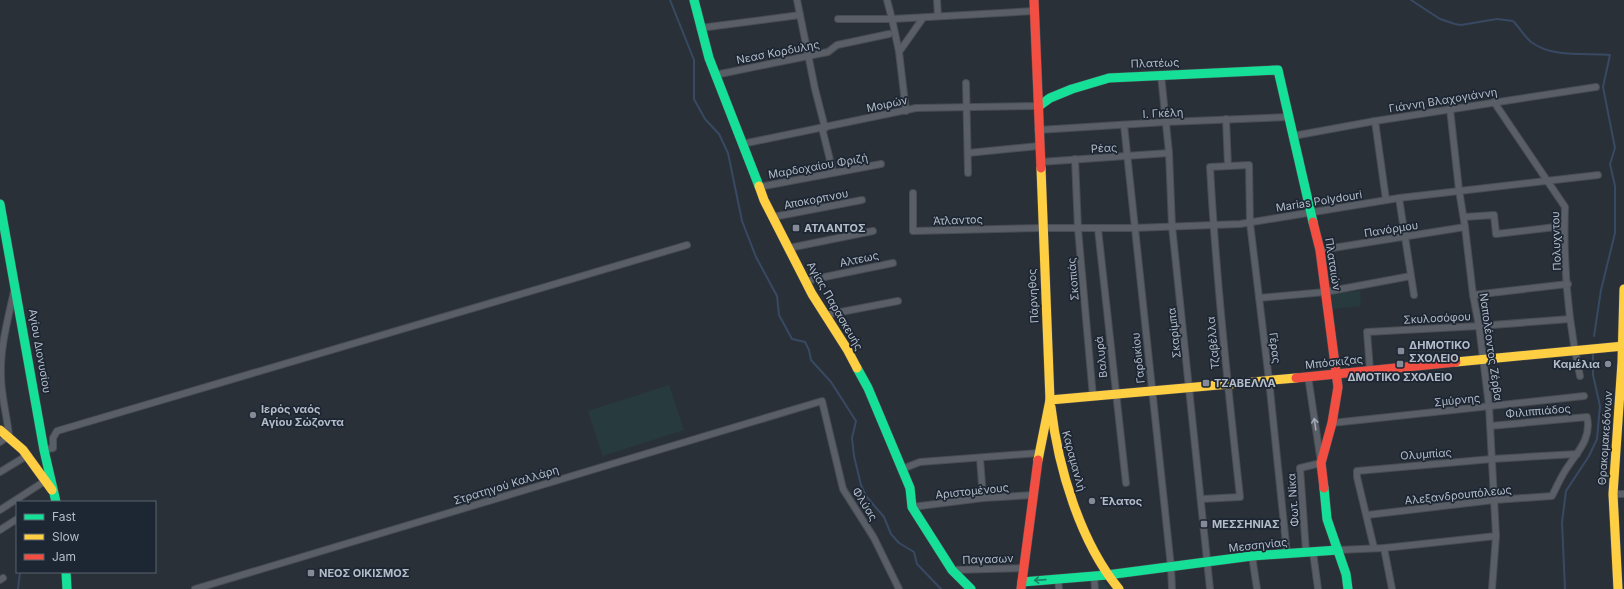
<svg xmlns="http://www.w3.org/2000/svg" width="1624" height="589" font-family="Inter,sans-serif">
  <style>
    .green { fill: #273a3e }
    .lines { fill: none; stroke-linecap: round; stroke-linejoin: round }
    .stream { stroke: #384963; stroke-width: 2 }
    .street-casing { stroke: #484c53; stroke-width: 8 }
    .fast-casing { stroke: #484c53; stroke-width: 10 }
    .slow-casing { stroke: #484c53; stroke-width: 10 }
    .jam-casing { stroke: #484c53; stroke-width: 10 }
    .street { stroke: #5a5e66; stroke-width: 6 }
    .fast { stroke: #16e098; stroke-width: 9 }
    .slow { stroke: #ffcf43; stroke-width: 9 }
    .jam { stroke: #f24e42; stroke-width: 9 }
    .oneway { stroke: #a2a9b5 }
    .oneway2 { stroke: #1a8366 }
    .poi-dot { fill: #848b96; stroke: #1d2633; stroke-width: 1.5 }
    .labels { text-anchor: middle; dominant-baseline: central; stroke-width: 3.5; stroke-linejoin: round; paint-order: stroke }
    .street-label { font-size: 11px; fill: #b4bcc9; stroke: #1d2633 }
    .poi-label { font-size: 11px; font-weight: bold; fill: #b4bcc9; stroke: #1d2633; text-anchor: start }
  </style>
  <rect width="100%" height="100%" fill="#2a3038"/>
  <g class="green">
    <path d="M1360 291 1361 306 1333 309 1331 294Z"/>
    <path d="M669 385 684 430 603 456 588 411Z"/>
    <path d="M1097 581H1103L1110 589H1098Z"/>
  </g>
  <g class="lines">
    <g class="stream">
      <path d="M670 0 694 60V99L705 119 719 134 728 153 742 221 756 257 777 296 779 315 792 339 805 342 809 350 811 360 831 382 856 421 852 438 854 456 861 485 866 496 884 517 891 534 899 543 914 552 917 564 941 589"/>
      <path d="M1411 0 1440 19 1455 24 1461 25 1497 19 1513 21C1519 27 1525 37 1531 42 1552 58 1586 53 1610 55L1603 87 1615 148 1610 164 1615 186V233L1601 290 1594 336"/>
      <path d="M18 589 20 572"/>
      <path d="M1565 589 1562 522 1566 491 1589 456 1597 439 1600 406 1593 375V355"/>
    </g>
    <defs>
      <g id="street">
        <path d="M797 0 815 89 825 128"/>
        <path d="M887 0 892 19 899 52"/>
        <path d="M937 0 938 16"/>
        <path d="M838 19H892L1034 11"/>
        <path d="M700 28 800 15"/>
        <path d="M715 75 828 52 837 45 889 34"/>
        <path d="M1161 75 1169 153 1172 226 1210 589"/>
        <path d="M966 83 968 173"/>
        <path d="M1494 102 1565 207C1563 263 1568 321 1580 376"/>
        <path d="M1450 109 1459 190 1465 227 1473 295 1479 326 1489 406 1496 536 1492 589"/>
        <path d="M906 111 899 52 923 18"/>
        <path d="M1226 119 1228 166"/>
        <path d="M1375 121 1386 200"/>
        <path d="M1124 125 1171 567 1172 589"/>
        <path d="M822 128 833 172"/>
        <path d="M1038 130 1166 122 1289 117"/>
        <path d="M1293 136 1375 121 1596 87"/>
        <path d="M742 144 916 108 1039 106"/>
        <path d="M968 153 1039 146"/>
        <path d="M1075 159 1078 229 1093 397"/>
        <path d="M1040 162 1169 153"/>
        <path d="M759 187 881 164"/>
        <path d="M913 193V231L1042 228H1134L1240 224 1399 198 1598 175"/>
        <path d="M1399 198 1414 295"/>
        <path d="M773 217 862 200"/>
        <path d="M1464 217 1494 215 1496 234 1564 226"/>
        <path d="M1098 229 1126 483"/>
        <path d="M789 248 873 231"/>
        <path d="M1320 250 1465 227"/>
        <path d="M805 281 893 263"/>
        <path d="M1473 295 1568 284"/>
        <path d="M1259 298 1325 292 1411 276"/>
        <path d="M825 315 898 301"/>
        <path d="M1370 370 1367 332 1479 326 1570 319"/>
        <path d="M1332 423 1584 396"/>
        <path d="M0 442 9 436C7 415 1 396 1 375 0 347 8 319 14 291"/>
        <path d="M44 450 53 448V438L57 431 687 245"/>
        <path d="M980 458 983 498"/>
        <path d="M902 469 920 462 1039 453"/>
        <path d="M0 472 28 455"/>
        <path d="M1613 494H1624"/>
        <path d="M1202 499 1240 497C1228 387 1216 278 1210 167L1249 165 1250 223 1269 380 1287 554"/>
        <path d="M912 507 983 498 1034 495"/>
        <path d="M0 510 45 481"/>
        <path d="M1367 515 1494 500 1552 496C1556 488 1560 479 1565 471 1576 453 1592 440 1587 417L1490 426"/>
        <path d="M0 530 17 519"/>
        <path d="M1374 548 1357 477V471L1492 459 1577 454"/>
        <path d="M1384 548 1392 589"/>
        <path d="M1338 550 1384 548 1496 536"/>
        <path d="M1306 552 1300 468 1321 463 1308 376"/>
        <path d="M1313 552 1318 589"/>
        <path d="M1252 556 1257 589"/>
        <path d="M952 570 1024 568"/>
        <path d="M1094 576 1095 589"/>
        <path d="M1058 579 1059 589"/>
        <path d="M0 580 3 578"/>
        <path d="M195 589 822 401 843 489 874 538 899 589"/>
      </g>
      <g id="fast">
        <path d="M694 0 709 58 759 186"/>
        <path d="M1039 106 1050 98 1072 89 1109 78 1278 70 1313 222"/>
        <path d="M0 204 44 450 56 502"/>
        <path d="M857 368 868 388 910 488 912 507 952 570 971 589"/>
        <path d="M1324 488 1327 519 1346 574 1348 589"/>
        <path d="M66 572 67 589"/>
        <path d="M1022 582 1107 575 1252 556 1338 550"/>
      </g>
      <g id="slow">
        <path d="M759 186 764 200 812 294 847 349 857 368"/>
        <path d="M1456 362 1624 346"/>
        <path d="M1050 400 1296 378"/>
        <path d="M1051 407C1058 467 1080 542 1119 589"/>
        <path d="M0 430 23 450 52 490"/>
        <path d="M1038 460 1050 400 1041 168"/>
        <path d="M1618 589 1613 494 1622 362 1624 289"/>
      </g>
      <g id="jam">
        <path d="M1034 0 1041 168"/>
        <path d="M1313 222 1320 250 1338 387 1332 423 1321 463 1324 488"/>
        <path d="M1296 378 1456 362"/>
        <path d="M1021 589 1038 460"/>
      </g>
    </defs>
    <use href="#street" class="street-casing"/>
    <use href="#fast" class="fast-casing"/>
    <use href="#slow" class="slow-casing"/>
    <use href="#jam" class="jam-casing"/>
    <use href="#street" class="street"/>
    <use href="#fast" class="fast"/>
    <use href="#slow" class="slow"/>
    <use href="#jam" class="jam"/>
  </g>
  <defs><path id="oneway-shaft" d="M-6 0H5M1.5-3L5.5 0L1.5 3" fill="none" stroke-width="1.6" stroke-linecap="round" stroke-linejoin="round"/></defs>
  <use class="oneway" href="#oneway-shaft" transform="translate(1315 424) rotate(-98)"/>
  <use class="oneway2" href="#oneway-shaft" transform="translate(1040 580) rotate(176)"/>
  <g class="poi-dot">
    <rect x="792" y="224" width="8" height="8" rx="2"/>
    <rect x="1397" y="347" width="8" height="8" rx="2"/>
    <rect x="1396" y="360" width="8" height="8" rx="2"/>
    <circle cx="1608" cy="364" r="4"/>
    <rect x="1202" y="379" width="8" height="8" rx="2"/>
    <circle cx="253" cy="415" r="4"/>
    <circle cx="1092" cy="501" r="4"/>
    <rect x="1200" y="520" width="8" height="8" rx="2"/>
    <rect x="307" y="569" width="8" height="8" rx="2"/>
  </g>
  <g class="labels">
    <g class="street-label">
      <text transform="translate(778 52) rotate(-11)">Νεασ Κορδυλης</text>
      <text transform="translate(1155 63) rotate(-2)">Πλατέως</text>
      <text transform="translate(1443 100) rotate(-9)">Γιάννη Βλαχογιάννη</text>
      <text transform="translate(887 104) rotate(-12)">Μοιρών</text>
      <text transform="translate(1163 113) rotate(-3)">Ι. Γκέλη</text>
      <text transform="translate(1104 148) rotate(-3)">Ρέας</text>
      <text transform="translate(818 166) rotate(-10)">Μαρδοχαίου Φριζή</text>
      <text transform="translate(816 199) rotate(-11)">Αποκορπνου</text>
      <text transform="translate(1319 201) rotate(-9)">Marias Polydouri</text>
      <text transform="translate(958 220) rotate(-2)">Άτλαντος</text>
      <text transform="translate(1391 229) rotate(-9)">Πανόρμου</text>
      <text transform="translate(1556 241) rotate(-92)">Πολυχντου</text>
      <text transform="translate(859 259) rotate(-12)">Αλτεως</text>
      <text transform="translate(1333 264) rotate(81)">Πλαταιών</text>
      <text transform="translate(1073 279) rotate(-95)">Σκοπιάς</text>
      <text transform="translate(1033 296) rotate(-93)">Πάρνηθος</text>
      <text transform="translate(835 306) rotate(60)">Αγίας Παρασκευής</text>
      <text transform="translate(1437 318) rotate(-3)">Σκυλοσόφου</text>
      <text transform="translate(1174 333) rotate(-96)">Σκαρίμπα</text>
      <text transform="translate(1213 343) rotate(-95)">Τζαβέλλα</text>
      <text transform="translate(1491 347) rotate(82)">Ναπολέοντος Ζέρβα</text>
      <text transform="translate(1275 348) rotate(83)">Γέρας</text>
      <text transform="translate(40 351) rotate(80)">Αγίου Διονυσίου</text>
      <text transform="translate(1101 357) rotate(-96)">Βαλυρά</text>
      <text transform="translate(1138 358) rotate(-96)">Γαρδικίου</text>
      <text transform="translate(1334 362) rotate(-6)">Μπόσκιζας</text>
      <text transform="translate(1457 400) rotate(-6)">Σμύρνης</text>
      <text transform="translate(1538 411) rotate(-5)">Φιλιππιάδος</text>
      <text transform="translate(1605 438) rotate(-86)">Θρακομακεδόνων</text>
      <text transform="translate(1426 454) rotate(-4)">Ολυμπίας</text>
      <text transform="translate(1074 461) rotate(75)">Καραμανλή</text>
      <text transform="translate(506 485) rotate(-17)">Στρατηγού Καλλάρη</text>
      <text transform="translate(972 491) rotate(-6)">Αριστομένους</text>
      <text transform="translate(1458 495) rotate(-6)">Αλεξανδρουπόλεως</text>
      <text transform="translate(1293 500) rotate(-94)">Φωτ. Νίκα</text>
      <text transform="translate(865 504) rotate(58)">Φλύας</text>
      <text transform="translate(1258 545) rotate(-6)">Μεσσηνίας</text>
      <text transform="translate(988 559) rotate(-2)">Παγασων</text>
    </g>
    <g class="poi-label">
      <text x="804" y="228">ΑΤΛΑΝΤΟΣ</text>
      <text x="1409" y="345">ΔΗΜΟΤΙΚΟ<tspan x="1409" dy="13">ΣΧΟΛΕΙΟ</tspan></text>
      <text x="1600" y="364" text-anchor="end">Καμέλια</text>
      <text x="1400" y="377" text-anchor="middle">ΔΜΟΤΙΚΟ ΣΧΟΛΕΙΟ</text>
      <text x="1214" y="383">ΤΖΑΒΕΛΛΑ</text>
      <text x="261" y="409">Ιερός ναός<tspan x="261" dy="13">Αγίου Σώζοντα</tspan></text>
      <text x="1100" y="501">Έλατος</text>
      <text x="1212" y="524">ΜΕΣΣΗΝΙΑΣ</text>
      <text x="319" y="573">ΝΕΟΣ ΟΙΚΙΣΜΟΣ</text>
    </g>
  </g>
  <rect x="16" y="501" width="140" height="72" fill="#1d2633" stroke="#59626f"/>
  <rect x="24" y="514" width="20" height="6" fill="#16e098" stroke="#59626f"/>
  <text x="52" y="521" font-size="12" fill="#b4bcc9">Fast</text>
  <rect x="24" y="534" width="20" height="6" fill="#ffcf43" stroke="#59626f"/>
  <text x="52" y="541" font-size="12" fill="#b4bcc9">Slow</text>
  <rect x="24" y="554" width="20" height="6" fill="#f24e42" stroke="#59626f"/>
  <text x="52" y="561" font-size="12" fill="#b4bcc9">Jam</text>
</svg>
